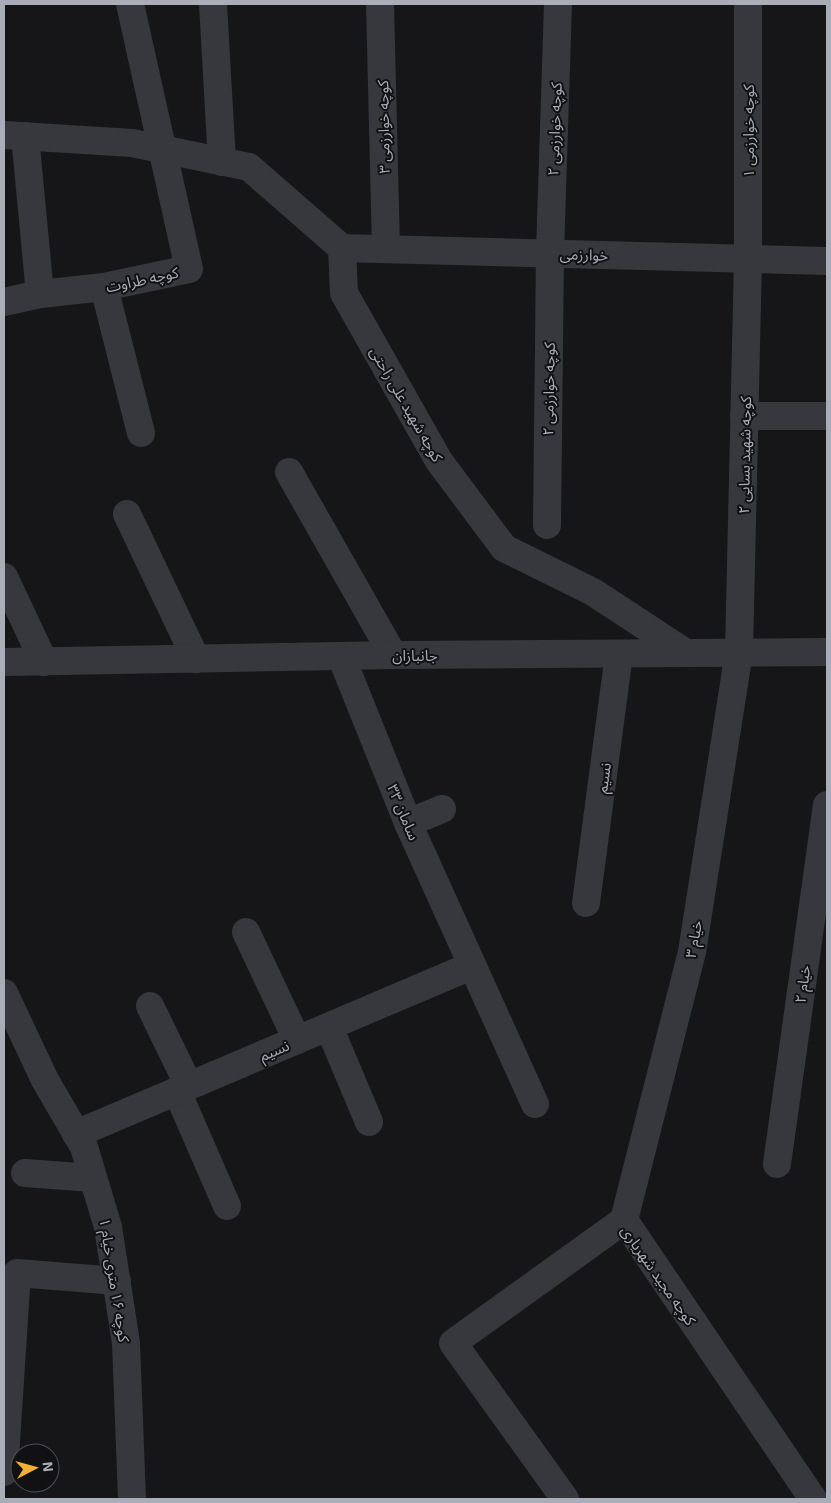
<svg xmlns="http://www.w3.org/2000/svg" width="831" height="1503" font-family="'Exo 2','Noto Sans Arabic',sans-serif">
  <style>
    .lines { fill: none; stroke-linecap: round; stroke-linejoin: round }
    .minor { stroke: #37383d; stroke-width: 28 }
    .labels { text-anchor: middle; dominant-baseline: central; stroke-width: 4; stroke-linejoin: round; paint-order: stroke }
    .street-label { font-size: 15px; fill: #a8adb8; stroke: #111113 }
  </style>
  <rect width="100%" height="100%" fill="#161618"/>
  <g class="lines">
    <g class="minor">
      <path d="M213 4 222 162"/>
      <path d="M380 4 386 249"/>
      <path d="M4 135 132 143 249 167 342 248 344 293 439 461 504 548 593 592 686 653"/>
      <path d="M25 136 40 294"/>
      <path d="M342 248 827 261"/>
      <path d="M104 287 141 433"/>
      <path d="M4 302 40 294 104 287 189 269 130 4"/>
      <path d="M744 416H827"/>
      <path d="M289 472 393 655"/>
      <path d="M127 514 196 659"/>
      <path d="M547 525 550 253 558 4"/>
      <path d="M4 577 44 662"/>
      <path d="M341 656 408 823 535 1104"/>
      <path d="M4 662 393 655 827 652"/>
      <path d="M408 823 442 809"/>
      <path d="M586 903 619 654"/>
      <path d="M246 932 297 1040"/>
      <path d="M4 993 45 1080 84 1147 108 1227 126 1343 132 1499"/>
      <path d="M150 1006 189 1086"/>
      <path d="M329 1027 369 1122"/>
      <path d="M177 1091 227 1206"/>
      <path d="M76 1134 471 966"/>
      <path d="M777 1164 827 805"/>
      <path d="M25 1173 93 1178"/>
      <path d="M624 1220 692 952 739 652 748 259V4"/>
      <path d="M4 1472 17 1273 117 1281"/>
      <path d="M565 1499 453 1343 624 1220 813 1499"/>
    </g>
  </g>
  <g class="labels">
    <g class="street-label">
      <text transform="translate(383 127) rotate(-91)">۳ کوچه خوارزمی</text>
      <text transform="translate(554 129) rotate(-88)">۲ کوچه خوارزمی</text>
      <text transform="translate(748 131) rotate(-90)">کوچه خوارزمی ۱</text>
      <text transform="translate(584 254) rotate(2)">خوارزمی</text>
      <text transform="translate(142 279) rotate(-12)">کوچه طراوت</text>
      <text transform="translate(548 389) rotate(-89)">کوچه خوارزمی ۲</text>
      <text transform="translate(407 404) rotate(60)">کوچه شهید علی راحتی</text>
      <text transform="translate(744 455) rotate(-89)">کوچه شهید بسایی ۲</text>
      <text x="415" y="655">جانبازان</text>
      <text transform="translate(603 778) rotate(-82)">نسیم</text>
      <text transform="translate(404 812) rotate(67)">۳۳ سامان</text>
      <text transform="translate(693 939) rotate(-80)">۳ خیام</text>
      <text transform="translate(802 984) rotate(-82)">خیام ۲</text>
      <text transform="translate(274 1050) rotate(-23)">نسیم</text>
      <text transform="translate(659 1275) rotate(55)">کوچه مجید شهریاری</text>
      <text transform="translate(115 1280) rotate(81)">۱ کوچه ۱۶ متری خیام</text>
    </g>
  </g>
  <rect width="831" height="1503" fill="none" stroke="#a8adb8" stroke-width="10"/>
  <g transform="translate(35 1468) rotate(84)"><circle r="24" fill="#111113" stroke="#4d4f55"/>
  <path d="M0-4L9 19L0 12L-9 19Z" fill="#f2b134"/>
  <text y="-8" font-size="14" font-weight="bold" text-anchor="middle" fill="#a8adb8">N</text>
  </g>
</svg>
